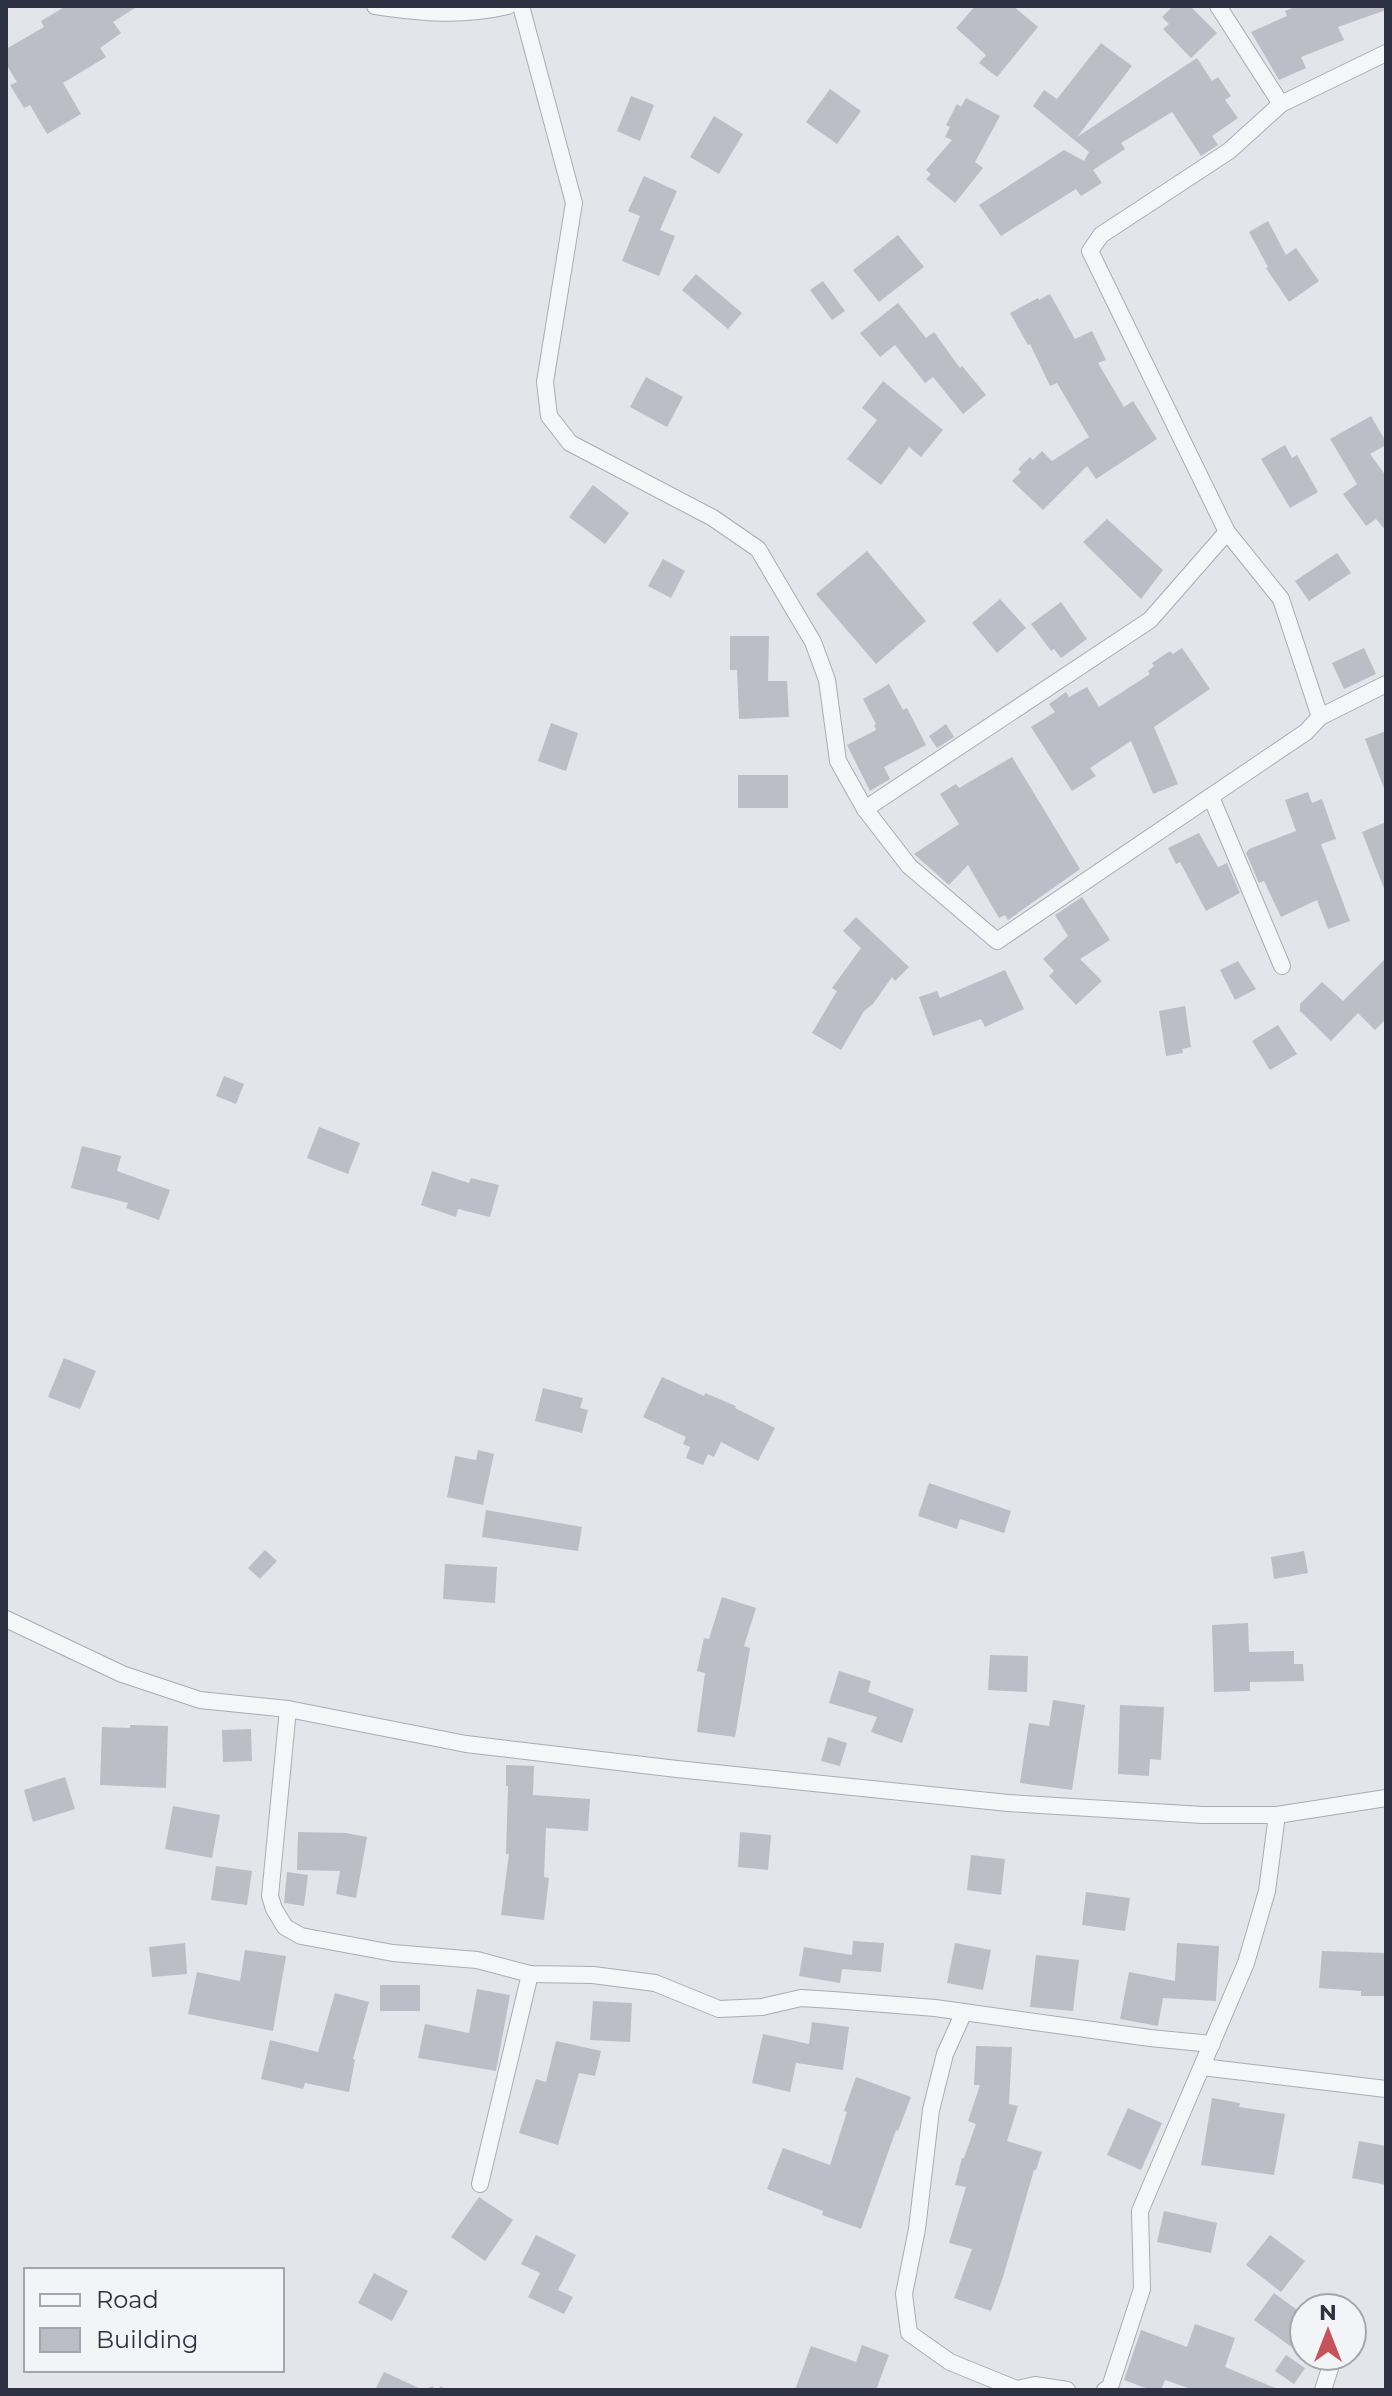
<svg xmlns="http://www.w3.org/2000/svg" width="1392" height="2396" font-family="Montserrat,sans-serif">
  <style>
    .building { fill: #bbbec6 }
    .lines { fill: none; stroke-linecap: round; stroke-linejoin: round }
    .minor-casing { stroke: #a8acb4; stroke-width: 18 }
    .path { stroke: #bdbfc5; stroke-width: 4; stroke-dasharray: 6 6; stroke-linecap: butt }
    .minor { stroke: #f5f6f8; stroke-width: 16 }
  </style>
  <rect width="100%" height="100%" fill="#e3e5ea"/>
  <g class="building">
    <path d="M66 6H138L113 22 121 33 100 48 106 57 63 83 81 114 47 134 30 105 24 108 10 85 17 82 6 64V49L44 27 41 21Z"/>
    <path d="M975 6H1013L1038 27 997 77 979 63 986 55 956 28Z"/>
    <path d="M1173 6H1190L1217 33 1191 58 1163 29 1169 24 1162 17Z"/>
    <path d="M1297 6H1386V10L1338 27 1344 40 1301 57 1306 68 1279 80 1251 32 1287 16 1285 11Z"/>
    <path d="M1101 43 1132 66 1077 137 1197 58 1212 81 1218 77 1231 96 1225 100 1238 118 1212 136 1218 145 1201 156 1172 112 1121 143 1125 149 1093 170 1102 183 1081 196 1076 189 1001 236 979 205 1064 150 1084 161 1089 152 1033 106 1044 90 1057 99Z"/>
    <path d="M830 89 861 111 837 144 806 122Z"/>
    <path d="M631 96 654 105 640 141 617 131Z"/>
    <path d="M966 98 1000 116 975 162 983 168 955 203 926 179 931 174 926 170 952 140 945 137 950 127 946 125 957 104 961 107Z"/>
    <path d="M714 116 743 134 719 174 690 157Z"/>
    <path d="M644 176 677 191 660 230 675 236 659 276 622 261 640 216 628 211Z"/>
    <path d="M1268 221 1286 255 1296 248 1319 281 1289 302 1266 268 1268 267 1249 232Z"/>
    <path d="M898 235 924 267 879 302 853 270Z"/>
    <path d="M696 274 742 313 728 329 682 290Z"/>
    <path d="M823 281 845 311 832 320 810 290Z"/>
    <path d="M1050 294 1075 339 1092 331 1106 360 1098 363 1124 407 1133 401 1157 439 1096 479 1087 466 1043 510 1012 481 1021 472 1018 469 1030 457 1033 460 1042 451 1052 461 1089 437 1057 383 1050 386 1030 344 1028 345 1010 313 1038 298 1039 300Z"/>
    <path d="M898 303 926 338 934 332 960 368 962 366 986 395 963 414 933 377 925 383 895 345 880 357 860 333Z"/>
    <path d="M646 377 683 397 667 427 630 407Z"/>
    <path d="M883 381 943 430 921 457 909 447 881 485 847 459 877 420 862 408Z"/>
    <path d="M1371 416 1386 442V445L1370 454 1386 476V531L1376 519 1366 526 1343 494 1357 484 1330 439Z"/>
    <path d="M1285 445 1292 458 1297 455 1318 492 1290 508 1261 459Z"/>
    <path d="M593 485 629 513 605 544 569 517Z"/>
    <path d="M1107 519 1163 570 1141 599 1083 542Z"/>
    <path d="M867 551 926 621 876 664 816 594Z"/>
    <path d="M1337 553 1351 573 1309 601 1295 581Z"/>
    <path d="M663 559 685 571 671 598 648 586Z"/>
    <path d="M1000 599 1026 628 997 653 972 623Z"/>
    <path d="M1061 602 1087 639 1061 658 1054 649 1051 651 1031 624Z"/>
    <path d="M730 636H769L768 681H787L789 717 739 719 737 670H730Z"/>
    <path d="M1182 648 1210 689 1154 727 1178 784 1153 794 1131 741 1090 768 1096 776 1072 791 1031 727 1055 712 1049 704 1066 692 1069 697 1087 687 1099 707 1150 674 1148 671 1154 666 1152 663 1170 651 1173 654Z"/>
    <path d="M1364 648 1376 674 1344 689 1332 663Z"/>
    <path d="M889 684 903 710 907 708 926 745 884 767 890 779 870 791 847 745 876 730 874 725 876 724 863 699Z"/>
    <path d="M551 723 578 733 566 771 538 761Z"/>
    <path d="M946 724 954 737 937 748 929 736Z"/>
    <path d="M1386 731V791H1385L1365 739Z"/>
    <path d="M1012 757 1080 869 1008 920 1005 915 999 918 968 865 949 885 914 854 959 824 940 794 956 784 959 788Z"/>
    <rect x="738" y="775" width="50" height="33"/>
    <path d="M1308 792 1312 803 1322 799 1336 839 1321 844 1350 921 1328 929 1317 900 1281 917 1264 881 1259 883 1246 853 1249 849 1296 831 1285 800Z"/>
    <path d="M1386 822V890L1385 891 1362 832Z"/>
    <path d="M1199 833 1218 867 1227 863 1240 893 1206 911 1180 862 1176 864 1168 848Z"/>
    <path d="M1082 897 1110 940 1080 959 1102 981 1076 1005 1049 976 1054 971 1043 959 1068 936 1055 915Z"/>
    <path d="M856 917 909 967 895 981 892 977 873 1004 864 1011 841 1050 812 1033 837 991 832 988 861 948 843 931Z"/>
    <path d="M1386 958V1019L1375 1030 1358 1013 1331 1041 1300 1011V1004L1322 982 1343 1001Z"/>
    <path d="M1238 961 1256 989 1235 1000 1220 970Z"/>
    <path d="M1005 970 1024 1009 985 1027 981 1019 933 1036 919 997 937 991 940 998Z"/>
    <path d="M1185 1006 1191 1047 1182 1049 1183 1053 1166 1056 1159 1011Z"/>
    <path d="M1278 1025 1297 1054 1270 1070 1252 1041Z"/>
    <path d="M224 1076 244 1084 236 1104 216 1096Z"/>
    <path d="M319 1127 360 1143 348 1174 307 1158Z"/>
    <path d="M82 1146 121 1156 117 1171 170 1190 159 1220 126 1208 128 1203 71 1188Z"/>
    <path d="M432 1171 469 1183 471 1178 499 1185 490 1217 458 1209 456 1217 421 1205Z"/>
    <path d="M64 1358 96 1371 80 1409 48 1397Z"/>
    <path d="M662 1377 704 1396 705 1393 736 1406 735 1408 775 1428 758 1461 721 1442 714 1457 708 1454 703 1465 686 1458 690 1447 683 1444 686 1437 643 1417Z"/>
    <path d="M543 1388 583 1398 580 1408 588 1410 582 1433 535 1421Z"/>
    <path d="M478 1450 494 1454 483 1505 447 1497 455 1456 476 1460Z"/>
    <path d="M929 1483 1011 1511 1004 1533 960 1519 957 1529 918 1516Z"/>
    <path d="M486 1510 582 1527 578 1551 482 1537Z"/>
    <path d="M265 1550 277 1561 260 1579 248 1568Z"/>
    <path d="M1304 1551 1308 1573 1274 1579 1271 1557Z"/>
    <path d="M445 1564 497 1567 495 1603 443 1599Z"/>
    <path d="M722 1597 756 1608 744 1646 750 1648 735 1737 697 1732 705 1673 697 1671 704 1638 709 1639Z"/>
    <path d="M1248 1623 1249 1652 1294 1651V1664H1303L1304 1681 1250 1682V1691L1214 1692 1212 1625Z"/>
    <path d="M990 1655 1028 1656 1027 1692 988 1690Z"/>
    <path d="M839 1671 871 1681 868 1692 914 1709 902 1743 871 1732 877 1717 829 1703Z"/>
    <path d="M1053 1700 1085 1705 1072 1790 1020 1783 1029 1723 1049 1726Z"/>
    <path d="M1120 1705 1164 1707 1161 1760 1150 1759 1149 1776 1118 1774Z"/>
    <path d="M130 1725 168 1726 166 1788 100 1785 102 1727 130 1728Z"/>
    <path d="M251 1729 252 1761 223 1762 222 1730Z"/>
    <path d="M828 1737 847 1743 840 1766 821 1761Z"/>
    <path d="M506 1765 534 1766 533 1795 590 1799 588 1831 546 1828 544 1877 549 1878 544 1920 501 1915 509 1854H506L508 1786H506Z"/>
    <path d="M65 1777 75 1809 33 1822 24 1790Z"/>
    <path d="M173 1806 220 1815 212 1858 165 1849Z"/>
    <path d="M298 1832 346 1833 367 1837 356 1898 336 1894 340 1871 297 1870Z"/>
    <path d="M740 1832 771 1835 768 1870 738 1867Z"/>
    <path d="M971 1855 1005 1859 1001 1895 967 1890Z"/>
    <path d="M216 1866 252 1871 247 1905 211 1900Z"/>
    <path d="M287 1872 308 1875 304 1906 284 1903Z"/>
    <path d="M1086 1892 1130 1898 1125 1931 1082 1925Z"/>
    <path d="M853 1941 884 1943 881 1972 842 1969 840 1983 799 1976 804 1947 852 1955Z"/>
    <path d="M185 1943 187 1974 152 1977 149 1947Z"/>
    <path d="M955 1943 991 1950 983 1990 947 1983Z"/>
    <path d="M1177 1943 1219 1946 1216 2001 1163 1998 1158 2026 1120 2019 1129 1972 1175 1981Z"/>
    <path d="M245 1950 286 1956 273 2031 188 2014 197 1972 240 1981Z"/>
    <path d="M1322 1951 1386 1953V1996H1361V1991L1319 1988Z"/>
    <path d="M1036 1955 1079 1960 1073 2011 1030 2007Z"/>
    <rect x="380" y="1985" width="40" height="26"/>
    <path d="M477 1989 510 1995 496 2071 418 2058 425 2024 469 2033Z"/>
    <path d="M335 1993 369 2002 353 2059 355 2060 349 2092 305 2083 303 2089 261 2079 270 2040 318 2052Z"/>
    <path d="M593 2001 632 2003 630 2042 590 2040Z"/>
    <path d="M812 2022 849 2027 843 2070 796 2063 790 2092 752 2083 763 2034 809 2044Z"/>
    <path d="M556 2041 601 2051 595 2076 579 2073 558 2145 519 2133 536 2079 546 2082Z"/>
    <path d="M976 2046 1012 2047 1009 2104 1018 2106 1007 2141 1042 2152 1036 2170H1034L1003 2277 991 2311 954 2298 972 2249 949 2243 966 2187 955 2185 962 2158H964L976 2124 968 2121 980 2085H974Z"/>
    <path d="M856 2077 911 2097 898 2131 896 2130 861 2229 822 2215 823 2211 767 2189 783 2148 830 2165 847 2112 844 2111Z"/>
    <path d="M1212 2098 1240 2103 1239 2107 1285 2114 1274 2175 1201 2165Z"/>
    <path d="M1128 2108 1162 2123 1141 2170 1107 2155Z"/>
    <path d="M1359 2141 1386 2146V2185L1352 2178Z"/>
    <path d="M479 2197 513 2220 485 2261 451 2237Z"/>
    <path d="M1164 2211 1217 2223 1211 2253 1157 2242Z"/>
    <path d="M536 2235 576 2255 558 2290 573 2297 564 2314 528 2297 540 2273 521 2264Z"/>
    <path d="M1270 2235 1305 2261 1281 2292 1246 2265Z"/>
    <path d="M374 2273 408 2291 392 2321 358 2303Z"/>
    <path d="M1274 2293 1304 2315V2356L1254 2320Z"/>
    <path d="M1195 2324 1235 2338 1225 2367 1280 2390H1194L1165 2380 1161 2390H1151L1124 2380 1141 2330 1187 2347Z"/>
    <path d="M862 2345 889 2355 876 2390H795L811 2346 856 2362Z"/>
    <path d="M1286 2355 1305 2368 1294 2384 1275 2371Z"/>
    <path d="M384 2372 423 2390H375Z"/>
  </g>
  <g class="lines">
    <defs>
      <g id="minor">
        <path d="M375 6C423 13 461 17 508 6"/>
        <path d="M521 6 574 203 545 382 549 416 570 443 713 518 758 549 813 642 827 680 838 761 865 809 909 866 997 941 1306 732 1320 717 1386 684"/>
        <path d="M1218 6 1281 104"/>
        <path d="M1320 717 1281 599 1227 532 1090 251 1101 235 1229 151 1281 104 1386 53"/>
        <path d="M1211 797 1282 966"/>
        <path d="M865 809 1150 620 1227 532"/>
        <path d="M6 1619 122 1674 200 1700 288 1709 466 1744 677 1769 1008 1803 1203 1815H1277L1386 1798"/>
        <path d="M288 1709 270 1896 274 1909 285 1927 301 1936 393 1953 477 1960 530 1974 593 1975 655 1983 719 2009 762 2007 801 1998 833 2000 935 2008 1150 2038 1212 2044"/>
        <path d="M964 2012 945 2054 931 2110 917 2229 904 2294 909 2333 950 2362 1014 2388"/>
        <path d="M1202 2067 1386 2089"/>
        <path d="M480 2184 530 1974"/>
        <path d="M1012 2390 1035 2385 1067 2390"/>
        <path d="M1105 2390 1110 2387 1142 2289 1140 2211 1246 1963 1267 1891 1277 1815"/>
        <path d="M1323 2390 1333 2359"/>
      </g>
    </defs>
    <use href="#minor" class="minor-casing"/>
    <path class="path" d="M428 2390 438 2387 443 2390"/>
    <use href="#minor" class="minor"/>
  </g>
  <rect width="1392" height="2396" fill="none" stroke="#2c3241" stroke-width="16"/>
  <rect x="24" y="2268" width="260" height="104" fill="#f3f4f7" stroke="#a3a6ae" stroke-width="2"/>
  <rect x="40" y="2294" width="40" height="12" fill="#f5f6f8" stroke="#a3a6ae" stroke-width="2"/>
  <text x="96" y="2308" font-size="24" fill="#2c3241">Road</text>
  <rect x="40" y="2328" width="40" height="24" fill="#bbbec6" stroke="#a3a6ae" stroke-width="2"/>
  <text x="96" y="2348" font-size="24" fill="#2c3241">Building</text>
  <g transform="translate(1328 2332)"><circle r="38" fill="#f3f4f7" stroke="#a3a6ae" stroke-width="2"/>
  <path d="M0-6L14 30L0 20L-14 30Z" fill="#c4535b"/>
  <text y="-12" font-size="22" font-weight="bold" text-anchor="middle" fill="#2c3241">N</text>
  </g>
</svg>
